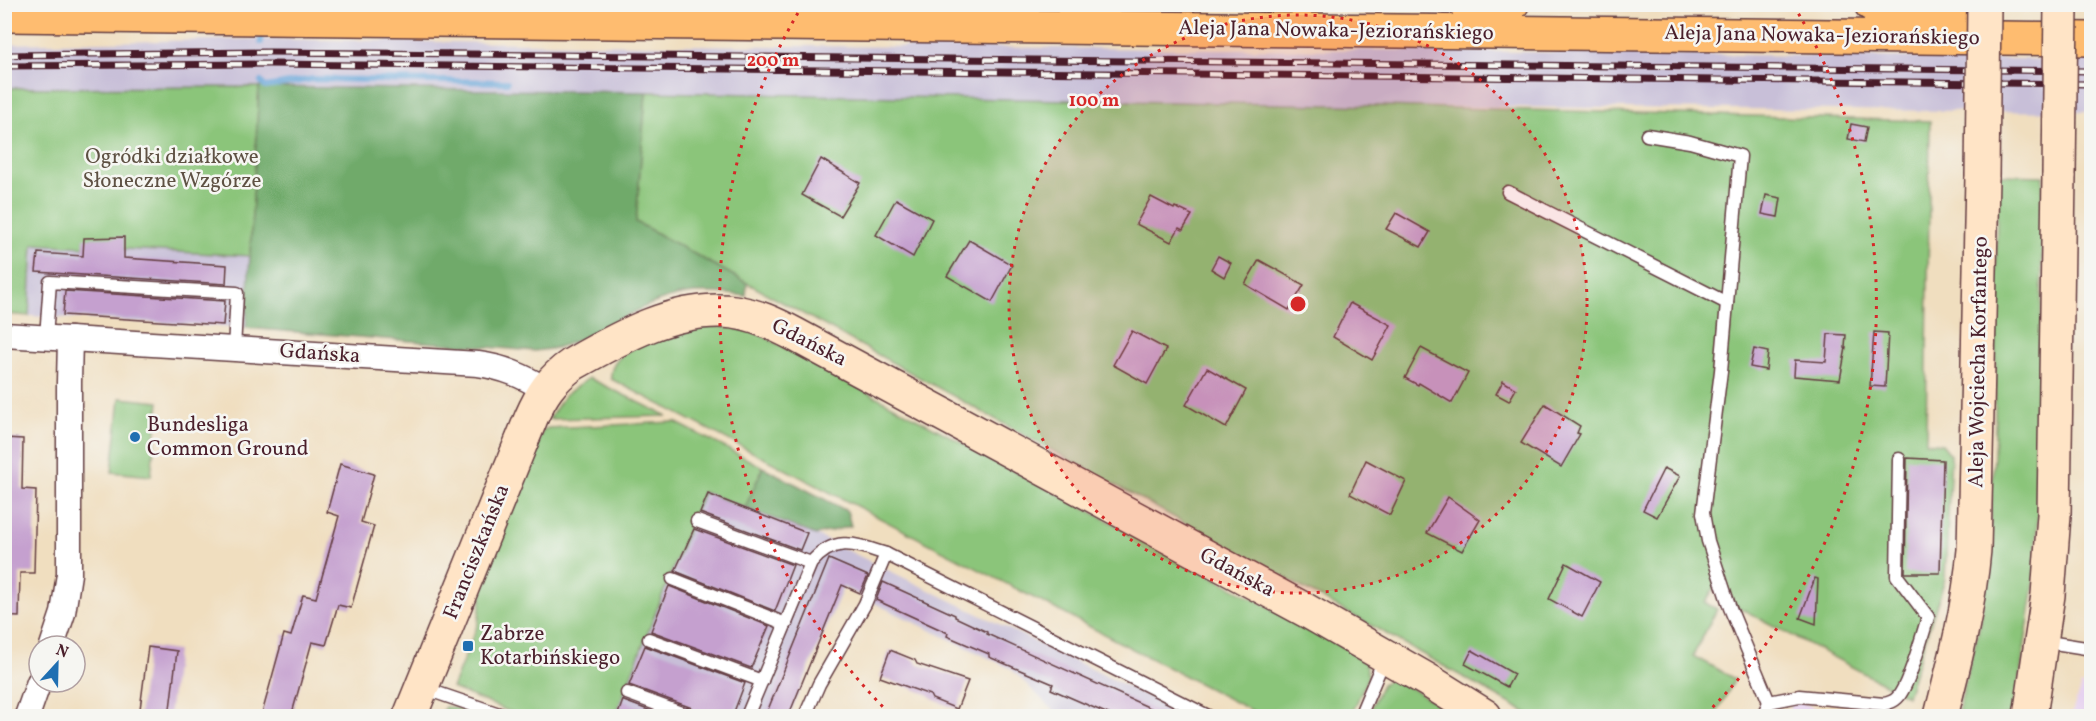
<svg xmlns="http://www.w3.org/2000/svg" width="2096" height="721" font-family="Vollkorn,serif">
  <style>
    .built { fill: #e6d2f0 }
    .industrial { fill: #c8bfd8 }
    .green { fill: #8bc57a; stroke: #6a7252; stroke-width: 1.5 }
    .forest { fill: #70aa6a; stroke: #5d644a; stroke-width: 1.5 }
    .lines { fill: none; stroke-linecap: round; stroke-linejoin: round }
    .stream { stroke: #66a4d8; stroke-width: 6 }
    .building { fill: #c5a0cf }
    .lane-casing { stroke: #633c41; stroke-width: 15 }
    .street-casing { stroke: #633c41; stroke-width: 27 }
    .secondary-casing { stroke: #633c41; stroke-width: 36 }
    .primary-casing { stroke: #633c41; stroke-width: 36 }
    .lane { stroke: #fff; stroke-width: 12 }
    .street { stroke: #fff; stroke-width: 24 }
    .secondary { stroke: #ffe4c6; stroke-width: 33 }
    .primary { stroke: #febc70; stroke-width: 33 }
    .rail-casing { stroke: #4a1f2b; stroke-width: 7 }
    .rail { stroke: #f6f6f2; stroke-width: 4.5; stroke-dasharray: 14; stroke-linecap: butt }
    .secondary-bridge-casing { stroke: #633c41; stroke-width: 36; stroke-linecap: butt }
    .secondary-bridge { stroke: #ffe4c6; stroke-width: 33 }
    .ring { fill: none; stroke: #d62828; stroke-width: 3; stroke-dasharray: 3 6 }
    .poi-dot { fill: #1f6fb2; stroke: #f6f6f2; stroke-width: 2 }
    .labels { text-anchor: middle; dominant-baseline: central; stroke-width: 5; stroke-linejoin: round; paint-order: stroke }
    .street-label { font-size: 21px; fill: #4a1f2b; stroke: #f6f6f2 }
    .park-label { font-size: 21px; fill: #5e5143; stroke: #f6f6f2 }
    .poi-label { font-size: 21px; fill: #4a1f2b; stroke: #f6f6f2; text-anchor: start }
    .centre { fill: #d62828; stroke: #f6f6f2; stroke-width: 3 }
    .ring-label { font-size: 18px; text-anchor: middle; font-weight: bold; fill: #d62828; stroke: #f6f6f2; stroke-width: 5; stroke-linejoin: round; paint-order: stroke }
  </style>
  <rect width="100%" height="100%" fill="#f6f6f2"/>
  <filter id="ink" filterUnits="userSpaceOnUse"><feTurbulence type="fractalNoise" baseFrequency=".0167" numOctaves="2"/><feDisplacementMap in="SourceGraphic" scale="12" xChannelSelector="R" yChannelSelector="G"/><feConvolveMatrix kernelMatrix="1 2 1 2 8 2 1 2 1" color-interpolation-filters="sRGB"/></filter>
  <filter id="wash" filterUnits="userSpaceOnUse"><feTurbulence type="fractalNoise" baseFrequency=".008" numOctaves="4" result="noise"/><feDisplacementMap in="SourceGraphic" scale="24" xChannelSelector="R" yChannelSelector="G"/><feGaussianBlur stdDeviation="1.35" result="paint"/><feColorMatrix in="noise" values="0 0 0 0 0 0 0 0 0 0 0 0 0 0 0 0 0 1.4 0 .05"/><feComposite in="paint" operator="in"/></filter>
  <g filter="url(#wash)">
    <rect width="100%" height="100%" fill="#f0debf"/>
    <g class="built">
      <path d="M2081 685 2091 689V716H2071Z"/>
      <path d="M1794 699 1833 716H1786Z"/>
    </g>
    <g class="industrial">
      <path d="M259 39 647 45 1380 50 2091 60 2092 112 1380 106 259 87 5 88 4 44Z"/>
      <path d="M33 244 250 256 246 328 29 316Z"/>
      <path d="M703 492 816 535 1188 716H1059L1011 669 843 588 789 716H615Z"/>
    </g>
    <g class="green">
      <path d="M259 87 250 256 33 244 29 316 5 314 4 88Z"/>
      <path d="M646 92 1380 106 1930 121 1926 442 1942 444 1951 455 1945 579 1907 696 1734 605 1718 586 1712 591 1705 603 1717 609 1693 656 1735 679 1715 716H1532L1394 638 636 222Z"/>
      <path d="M2000 175 2043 176 2039 494 2034 584 2014 716H1957L1981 621 1989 558 1995 432 1997 177H2000Z"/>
      <path d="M713 326 740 329 761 335 1353 652 1366 663 1368 676 1351 716H1262L611 379C607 343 687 328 713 326Z"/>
      <path d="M589 378 667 416 549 419 565 395Z"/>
      <path d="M120 398 159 402 151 476 112 472Z"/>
      <path d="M675 422 763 467 745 508 703 492 615 716H520L452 688 478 624 485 571 543 430 548 428Z"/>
      <path d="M1393 678 1459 716H1367L1382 684Z"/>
      <path d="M445 707H452L487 716H439Z"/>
    </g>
    <g class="forest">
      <path d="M259 87 646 92 636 222 747 283 746 296C725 293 706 291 686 294 641 301 605 332 562 346 554 349 544 350 535 351L246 328Z"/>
      <path d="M763 467 847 511 851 526 816 535 745 508Z"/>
    </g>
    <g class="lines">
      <g class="stream">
        <path d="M261 33V42"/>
        <path d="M261 82 265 87 313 79 507 82"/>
      </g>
    </g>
    <g id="blocks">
      <g class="building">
        <path d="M1851 124 1867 127 1864 142 1848 139Z"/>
        <path d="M821 159 860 183 840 216 802 195Z"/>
        <path d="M1766 195 1781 198 1778 217 1762 214Z"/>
        <path d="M1151 197 1174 209 1175 207 1192 215 1183 230 1179 228 1171 242 1136 224Z"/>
        <path d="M896 199 932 219 913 257 876 235Z"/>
        <path d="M1396 213 1430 232 1421 247 1386 229Z"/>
        <path d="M124 237V258L227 265 226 284 36 272 38 253 83 256 84 238Z"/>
        <path d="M969 240 1012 265 992 302 947 276Z"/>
        <path d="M1218 256 1231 263 1224 277 1211 269Z"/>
        <path d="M1259 260 1304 285 1289 310 1245 284Z"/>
        <path d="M65 291 225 301 223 325 63 315Z"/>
        <path d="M1350 303 1391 325 1372 360 1333 337Z"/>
        <path d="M1132 331 1166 349 1147 384 1113 365Z"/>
        <path d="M1874 332 1888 333 1885 387 1870 386Z"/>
        <path d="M1828 334 1846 335 1845 348H1846L1840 380 1794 376 1795 360 1826 362Z"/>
        <path d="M1421 348 1468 373 1452 403 1419 383 1418 385 1405 378Z"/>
        <path d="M1754 349 1768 352 1766 370 1750 367Z"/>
        <path d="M1207 368 1246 390 1226 428 1186 405Z"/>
        <path d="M1503 381 1516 389 1509 401 1496 394Z"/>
        <path d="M1545 404 1580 426 1577 433 1580 434 1561 467 1521 443Z"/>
        <path d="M4 438 23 439 22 489 36 490 34 573H20L19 617 4 616Z"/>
        <path d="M1907 458 1943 460 1940 573H1905Z"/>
        <path d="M1366 460 1406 481 1390 515 1350 494Z"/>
        <path d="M340 464 374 474 361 522 374 526 351 608 338 605 326 645 312 642 291 717H261L284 634 291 636 303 595 316 598 339 516 327 512Z"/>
        <path d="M1664 468 1680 476 1657 517 1643 510Z"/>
        <path d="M708 494 807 533 800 550 700 513Z"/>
        <path d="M1448 497 1480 520 1462 551 1427 533Z"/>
        <path d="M694 529 793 565 775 611 675 571Z"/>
        <path d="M829 559 868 576 860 593 842 585 788 717H765Z"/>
        <path d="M1566 563 1600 582 1582 617 1549 599Z"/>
        <path d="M1815 578 1818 579 1816 624 1800 618Z"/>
        <path d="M883 582 955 615V617L987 632V634L1170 717H1115L1051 689 1053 684 989 657V654L947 636 948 633 876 600Z"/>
        <path d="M669 586 769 626 751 668 651 631Z"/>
        <path d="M645 646 745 683 732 717H697L696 711 692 708 629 685Z"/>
        <path d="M148 647 177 651 169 717H139Z"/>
        <path d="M890 650 915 660 917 664 968 681 957 709 932 699 930 695 880 677Z"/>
        <path d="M1472 650 1514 674 1507 687 1465 664Z"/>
        <path d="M623 700 624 701 667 717H617Z"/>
      </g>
    </g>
  </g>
  <g filter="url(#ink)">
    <use href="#blocks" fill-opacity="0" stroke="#633c41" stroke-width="1.5"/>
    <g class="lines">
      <defs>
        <g id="lane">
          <path d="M1647 135 1690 142 1740 156 1721 371 1703 513 1708 541 1730 608 1769 702 1763 716"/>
          <path d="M1508 192 1727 303"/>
          <path d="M46 337 50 282 237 293 234 349"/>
          <path d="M697 521 811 563"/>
          <path d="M673 579 786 624"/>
          <path d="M649 639 762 681"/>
          <path d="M2042 641 2092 649"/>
          <path d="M423 688 505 716"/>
          <path d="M627 693 689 716"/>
          <path d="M1769 702 1799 696 1884 704C1889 703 1893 702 1897 698 1909 686 1922 636 1928 617L1897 576 1899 459"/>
          <path d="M747 716 811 563C835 535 855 544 886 554L1208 716"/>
          <path d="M805 716 819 684 865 604 886 554"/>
          <path d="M1360 716 1385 657"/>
        </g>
        <g id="street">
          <path d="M4 335 478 364C503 367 523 376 545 389"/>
          <path d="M52 646 63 613 69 574V382L70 339"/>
          <path d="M27 716 39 682"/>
        </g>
        <g id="secondary">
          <path d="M410 716 531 418C541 395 551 379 573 364 620 337 677 305 734 312 756 315 775 324 794 334L1307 611 1429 681 1485 716"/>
          <path d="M1941 716C1955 661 1969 607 1974 550L1982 177"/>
          <path d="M2030 716 2048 595 2054 515 2059 175"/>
        </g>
        <g id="primary">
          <path d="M1871 4 1956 17"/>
          <path d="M1469 12 1512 4"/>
          <path d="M4 15 2092 39"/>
        </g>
      </defs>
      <use href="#lane" class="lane-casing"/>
      <use href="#street" class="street-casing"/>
      <use href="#secondary" class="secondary-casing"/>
      <use href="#primary" class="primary-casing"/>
      <use href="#lane" class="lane"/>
      <use href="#street" class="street"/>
      <use href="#secondary" class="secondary"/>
      <use href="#primary" class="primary"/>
      <defs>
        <g id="rail">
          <path d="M4 55 270 52 2092 71"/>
          <path d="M4 66 269 64 2092 84"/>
        </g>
      </defs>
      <use href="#rail" class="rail-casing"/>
      <use href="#rail" class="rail"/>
      <defs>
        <g id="secondary-bridge">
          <path d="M2059 175 2061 4"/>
          <path d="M1982 177 1984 4"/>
        </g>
      </defs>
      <use href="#secondary-bridge" class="secondary-bridge-casing"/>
      <use href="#secondary-bridge" class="secondary-bridge"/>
    </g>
  </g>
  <circle cx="1298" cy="304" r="289" fill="#d62828" fill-opacity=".12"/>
  <g class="ring">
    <circle cx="1298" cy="304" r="289"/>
    <path d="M889 713A579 579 0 0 1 802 6M1794 6A579 579 0 0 1 1707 713"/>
  </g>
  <g class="poi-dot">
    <circle cx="135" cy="437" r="6"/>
    <rect x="462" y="640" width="12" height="12" rx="3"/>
  </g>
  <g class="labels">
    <g class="street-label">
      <text transform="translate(1336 31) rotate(1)">Aleja Jana Nowaka-Jeziorańskiego</text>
      <text transform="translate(1822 36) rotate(1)">Aleja Jana Nowaka-Jeziorańskiego</text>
      <text transform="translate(809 343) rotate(27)">Gdańska</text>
      <text transform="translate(320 354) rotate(4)">Gdańska</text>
      <text transform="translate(1979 362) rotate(-89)">Aleja Wojciecha Korfantego</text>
      <text transform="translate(477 552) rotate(-68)">Franciszkańska</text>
      <text transform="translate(1237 573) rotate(28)">Gdańska</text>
    </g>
    <g class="park-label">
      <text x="172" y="157">Ogródki działkowe<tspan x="172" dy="24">Słoneczne Wzgórze</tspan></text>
    </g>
    <g class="poi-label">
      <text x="147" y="425">Bundesliga<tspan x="147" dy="24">Common Ground</tspan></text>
      <text x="480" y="634">Zabrze<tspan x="480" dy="24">Kotarbińskiego</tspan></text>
    </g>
  </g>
  <circle cx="1298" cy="304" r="9" class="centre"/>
  <g class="ring-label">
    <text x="773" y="66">200 m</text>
    <text x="1094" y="106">100 m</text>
  </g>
  <rect width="2096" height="721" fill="none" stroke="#f6f6f2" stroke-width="24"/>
  <g transform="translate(57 664) rotate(22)"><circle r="28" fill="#f6f6f2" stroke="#b1a0a2" stroke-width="1.5"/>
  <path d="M0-4.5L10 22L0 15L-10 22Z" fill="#1f6fb2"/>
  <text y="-9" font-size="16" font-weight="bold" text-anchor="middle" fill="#4a1f2b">N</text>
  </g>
</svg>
